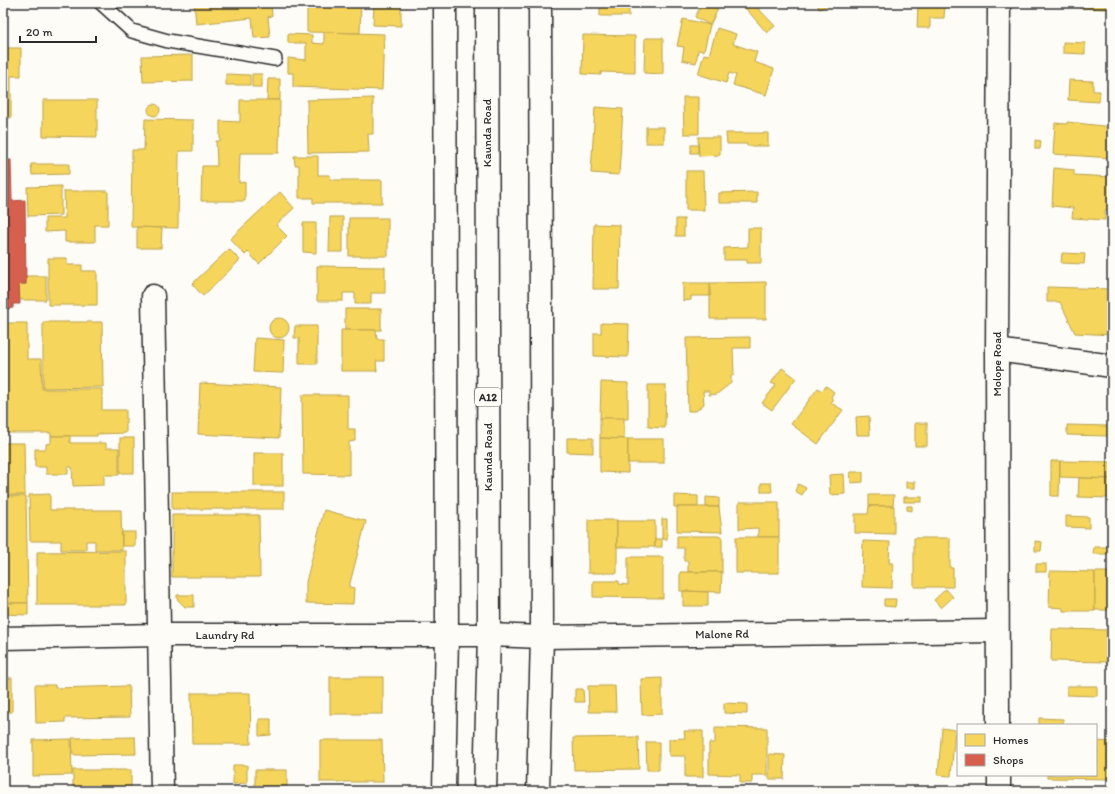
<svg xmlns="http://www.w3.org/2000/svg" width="1115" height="794" font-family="Itim,sans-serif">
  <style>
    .homes { fill: #f6d55c; stroke: #b9a24d }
    .shops { fill: #d6604d; stroke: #a35043 }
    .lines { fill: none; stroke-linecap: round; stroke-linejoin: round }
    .service-casing { stroke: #2b2b2b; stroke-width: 16 }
    .minor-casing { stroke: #2b2b2b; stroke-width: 25 }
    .primary-casing { stroke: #2b2b2b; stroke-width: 25 }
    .service { stroke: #fdfcf7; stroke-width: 13 }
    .minor { stroke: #fdfcf7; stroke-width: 22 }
    .primary { stroke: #fdfcf7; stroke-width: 22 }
    .labels { text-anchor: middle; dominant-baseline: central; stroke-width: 4; stroke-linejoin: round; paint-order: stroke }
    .shield { fill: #fdfcf7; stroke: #6a6a68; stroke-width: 1 }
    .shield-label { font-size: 11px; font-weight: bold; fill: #2b2b2b }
    .street-label { font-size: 12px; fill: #2b2b2b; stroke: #fdfcf7 }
  </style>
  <rect width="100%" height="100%" fill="#fdfcf7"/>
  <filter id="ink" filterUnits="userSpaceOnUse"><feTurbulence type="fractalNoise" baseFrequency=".025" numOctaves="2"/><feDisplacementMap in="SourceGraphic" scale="8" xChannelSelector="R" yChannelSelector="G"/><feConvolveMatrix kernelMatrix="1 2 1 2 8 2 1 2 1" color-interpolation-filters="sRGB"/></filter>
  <g filter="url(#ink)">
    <g class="homes">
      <path d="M194 3H271L272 16 268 17 270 37 254 38 252 18 196 24Z"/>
      <path d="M307 3H361L360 33 307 32Z"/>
      <path d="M374 3H401V26L373 25Z"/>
      <path d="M600 3H634V5H629V16H600Z"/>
      <path d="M702 3H706L718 9 710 25 695 17Z"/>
      <path d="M741 3H753L775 26 767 33Z"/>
      <path d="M817 3H836L819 9Z"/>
      <path d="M863 3H895L863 5Z"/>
      <path d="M918 3H945L944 18H930V28H917Z"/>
      <path d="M1080 3H1107L1106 9 1079 8Z"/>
      <path d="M683 19 710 25 704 51 698 50 696 63 682 60 684 47 677 46Z"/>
      <path d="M717 28 736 34 733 44 757 52 754 62 774 69 766 95 733 85 736 75 729 73 726 83 698 74 704 54 709 55Z"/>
      <path d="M324 32 384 34 382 90 293 87V73H288V58L306 60V43H288V34L312 35V43L324 44Z"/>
      <path d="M583 35 635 36V73L601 72V75L582 74Z"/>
      <path d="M645 38H663V74L644 73Z"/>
      <path d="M1063 42 1085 43V54L1063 53Z"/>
      <path d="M3 48H21V76H11V118H3Z"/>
      <path d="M193 55V81L143 82 142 56Z"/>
      <path d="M226 74 250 75V85H226Z"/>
      <rect x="252" y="74" width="10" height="13"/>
      <path d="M268 79H280V100H267Z"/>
      <path d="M1069 80 1093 81V91H1100L1099 102 1068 100Z"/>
      <path d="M683 97H699V134H684Z"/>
      <path d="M373 98V134H368L369 152 308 153 307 100Z"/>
      <path d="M43 100H97V137L43 136Z"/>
      <path d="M240 100H280L279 153H240L239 183 245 182V201H201L202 166H217L216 141H220V121L240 122Z"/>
      <circle cx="154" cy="110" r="6"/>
      <path d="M595 107 623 109 619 175 591 173Z"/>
      <path d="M145 119 193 120V151H179L178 228 131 227 132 150H144Z"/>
      <path d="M1067 122 1112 127V158L1053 154 1055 123 1067 124Z"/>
      <rect x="646" y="127" width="18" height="16"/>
      <path d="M726 133H768V146H747V144H727Z"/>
      <path d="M698 137H720V155L699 156Z"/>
      <path d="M1035 140 1041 141 1040 149H1035Z"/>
      <rect x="691" y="145" width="7" height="8"/>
      <path d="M294 156H318V175H330L331 180H382V203H313V198H299V165H295Z"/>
      <path d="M31 164H69V174L32 175Z"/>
      <path d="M1054 168 1074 170V175L1111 177 1109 210H1105V220L1072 218 1073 208 1052 206Z"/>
      <path d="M686 171H703L704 210H686Z"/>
      <path d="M61 186V215L28 216 27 187Z"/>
      <path d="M64 191H108V225H95V242H65V231L45 232V218H65Z"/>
      <path d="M280 192 294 208 276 225 287 236 259 264 248 252 245 255 230 239Z"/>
      <path d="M757 192V203H719V193Z"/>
      <path d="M330 217H343V252H329Z"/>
      <rect x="349" y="218" width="39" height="38"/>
      <rect x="676" y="219" width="8" height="17"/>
      <path d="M303 223H316V253L303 252Z"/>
      <path d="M594 224 620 225 619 289H593Z"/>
      <path d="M137 227 162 228 161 248H137Z"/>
      <path d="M748 228H761V263H747V260H724V248L748 247Z"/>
      <path d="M229 249 240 260 203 296 192 284Z"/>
      <path d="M1062 253 1085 254 1084 264 1061 263Z"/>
      <path d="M48 258H67V265H82V271H97V305H48Z"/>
      <path d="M317 266 385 267V293H371V304H355V293H343V301H317Z"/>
      <path d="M26 276H46V300H19V284H26Z"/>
      <path d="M766 282V319H710V283Z"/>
      <path d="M683 283H710V296H691V300L683 301Z"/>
      <path d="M1047 287 1112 289V335L1075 333 1060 302H1047Z"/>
      <rect x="345" y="309" width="36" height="21"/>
      <circle cx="279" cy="328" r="10"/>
      <path d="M43 322H102L103 387 43 388Z"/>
      <path d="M3 323H27V359H41L42 389H102V410H126V433L97 434V436H51V433H3Z"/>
      <path d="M601 323 629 324 628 357 594 356V333H601Z"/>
      <path d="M295 326H317V364H299V338H294Z"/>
      <path d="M341 330H376L377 339H384V361H376L377 371H341Z"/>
      <path d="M750 337V348H733L734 375H731V383L717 394 709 395V391H703L704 404 696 411H688L686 338Z"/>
      <path d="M255 338 284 340 283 373 253 372Z"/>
      <path d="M782 368 796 378 772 410 762 403 776 385 771 383Z"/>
      <path d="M601 382 628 383V419L600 418Z"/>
      <path d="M200 383 281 387 279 438 198 434Z"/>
      <path d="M648 385H666L665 428 648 427Z"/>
      <path d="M826 386 834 392 831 397 833 400 831 403 843 410 818 444 791 424 818 388 822 391Z"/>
      <path d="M302 395H348V429H355V441L349 442V475L303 474Z"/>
      <path d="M869 416 870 435H857L856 417Z"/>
      <path d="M600 418H624V439L600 438Z"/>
      <rect x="915" y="423" width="12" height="23"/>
      <path d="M1067 425 1108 426V436L1067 435Z"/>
      <path d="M51 436H70V443H106V448H119V475H104V485L73 486 72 467H68V474H46V467H35V449H46V444L51 443Z"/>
      <rect x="120" y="438" width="14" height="35"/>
      <path d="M567 438H593V453L567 452Z"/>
      <path d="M600 438 628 439V473L600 472Z"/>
      <rect x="628" y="439" width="36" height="24"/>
      <path d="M3 443H24L25 495H3Z"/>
      <rect x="254" y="453" width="29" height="33"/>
      <path d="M1051 461H1060L1059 496H1051Z"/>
      <path d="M1060 461 1111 462V479L1060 477Z"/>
      <path d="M850 472H863V482L851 483Z"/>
      <path d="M844 474 845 494 830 495 829 475Z"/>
      <path d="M1079 478 1111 479 1110 498 1078 497Z"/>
      <rect x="906" y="482" width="9" height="6"/>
      <path d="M761 483H771L772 492H761Z"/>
      <path d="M798 484 806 488 802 495 795 491Z"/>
      <rect x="172" y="492" width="112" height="17"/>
      <path d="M50 494V510H121L122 550H95V541H86V550H61V541H30L29 495Z"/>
      <path d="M674 495 698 496V507H674Z"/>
      <path d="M869 495H894L893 506H869Z"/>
      <path d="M3 496H26L28 603H3Z"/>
      <path d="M706 497 719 498V507H706Z"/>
      <rect x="904" y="497" width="18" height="5"/>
      <path d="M739 502H779V537H758V528L739 529Z"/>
      <path d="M869 506H894V534L855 533V514H868Z"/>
      <path d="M907 506H912V511L907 510Z"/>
      <path d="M677 507H719L722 532 677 531Z"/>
      <path d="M324 510 366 521 349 587 354 588 353 604 306 603V582Z"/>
      <path d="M172 515H259L260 577H172Z"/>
      <path d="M1066 516 1089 517V528L1066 527Z"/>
      <rect x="662" y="519" width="5" height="20"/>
      <rect x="588" y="520" width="29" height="53"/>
      <rect x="617" y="521" width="38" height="26"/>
      <rect x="122" y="532" width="13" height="14"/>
      <path d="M677 536H722V572H688V561H684V548H677Z"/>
      <rect x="736" y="537" width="43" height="36"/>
      <path d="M914 538H950V568H953V587H914Z"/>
      <rect x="655" y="539" width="7" height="8"/>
      <path d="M863 541 890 542 889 563H893L892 588 862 587Z"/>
      <path d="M1035 541 1042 542 1041 551H1035Z"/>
      <path d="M1094 547H1111V554H1093Z"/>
      <path d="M126 551V605H37V552Z"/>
      <path d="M628 557H663V598L593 597V581H619V584L628 585Z"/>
      <rect x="1036" y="564" width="10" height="8"/>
      <path d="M1050 571 1095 572V611H1063V608L1049 607Z"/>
      <path d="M680 572H722L721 592 680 591Z"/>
      <rect x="1095" y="572" width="17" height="38"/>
      <path d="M946 589 953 597 941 608 934 600Z"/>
      <path d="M683 591 708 592V606H683Z"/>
      <path d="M177 595H194V607H185L177 599Z"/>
      <path d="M884 599H896L895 607 884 606Z"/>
      <path d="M3 603H28V615L3 614Z"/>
      <path d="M1052 629 1111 630 1110 662 1051 661Z"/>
      <rect x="330" y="677" width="53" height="37"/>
      <rect x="3" y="678" width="9" height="34"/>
      <path d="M662 678V714L642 715 641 679Z"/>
      <path d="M35 685H55V688L129 686 130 717 65 718V722L36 723Z"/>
      <path d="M588 686H615L616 712H589Z"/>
      <path d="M1067 686H1097V696L1067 695Z"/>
      <path d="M575 689H583L584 702H575Z"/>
      <path d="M191 693H250L251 744H192Z"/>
      <path d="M724 703 747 704V714L724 713Z"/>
      <path d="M1039 718 1063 719V725H1039Z"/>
      <path d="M259 719H271V735L259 736Z"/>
      <path d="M715 727 767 728V775H752V783H740V775L709 774V743H715Z"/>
      <path d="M942 728 955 730 951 776 938 775Z"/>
      <path d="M684 731H703V777H685V756H669V739L685 738Z"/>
      <path d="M135 737 136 754 73 755 72 738Z"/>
      <path d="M638 737 639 769 574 770 573 738Z"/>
      <path d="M71 739 72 775 33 776V740Z"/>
      <path d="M320 740H382L383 782H320Z"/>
      <path d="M1096 741 1112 742V779L1047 778V775H1096Z"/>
      <path d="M646 742H659V770H647Z"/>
      <path d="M769 754 785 755 784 779H769Z"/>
      <path d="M233 765H247V783L233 784Z"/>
      <rect x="73" y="770" width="58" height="21"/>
      <rect x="255" y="770" width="32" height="16"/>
      <path d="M660 788V791H583V789Z"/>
    </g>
    <path class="shops" d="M3 160H11L12 201 25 200 26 284H19L20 304H13V308L3 309Z"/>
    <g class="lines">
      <defs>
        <path id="service" d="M101 3 132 31 168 41 275 59"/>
        <g id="minor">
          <path d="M153 296 162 791"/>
          <path d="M997 350 1112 366"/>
          <path d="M3 638 161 635H489L542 637 997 631"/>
          <path d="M998 725 997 350 999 3"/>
          <path d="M999 775V791"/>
          <path d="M538 791 542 637 540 3"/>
        </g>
        <g id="primary">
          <path d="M444 791 447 636 445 3"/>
          <path d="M485 791 489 635 487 3"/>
        </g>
      </defs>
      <use href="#service" class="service-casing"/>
      <use href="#minor" class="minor-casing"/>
      <use href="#primary" class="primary-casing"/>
      <use href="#service" class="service"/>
      <use href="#minor" class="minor"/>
      <use href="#primary" class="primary"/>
    </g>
  </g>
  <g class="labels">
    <rect class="shield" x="475" y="388" width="26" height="18" rx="3"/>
    <g class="shield-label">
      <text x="488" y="397">A12</text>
    </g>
    <g class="street-label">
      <text transform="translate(487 133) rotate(-90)">Kaunda Road</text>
      <text transform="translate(997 364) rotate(-90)">Molope Road</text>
      <text transform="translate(488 457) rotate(-90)">Kaunda Road</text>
      <text transform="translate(722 634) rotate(-1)">Malone Rd</text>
      <text x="225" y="635">Laundry Rd</text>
    </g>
  </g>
  <rect width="1115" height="794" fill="none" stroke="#fdfcf7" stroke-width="16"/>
  <rect x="8" y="8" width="1099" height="778" fill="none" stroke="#2b2b2b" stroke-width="1.5" filter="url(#ink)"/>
  <rect x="957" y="724" width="140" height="52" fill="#fdfcf7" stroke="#a9a8a5"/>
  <rect x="965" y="734" width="20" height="12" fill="#f6d55c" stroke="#a9a8a5"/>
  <text x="993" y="744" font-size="12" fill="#2b2b2b">Homes</text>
  <rect x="965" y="754" width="20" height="12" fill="#d6604d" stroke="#a9a8a5"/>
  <text x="993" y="764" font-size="12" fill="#2b2b2b">Shops</text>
  <path d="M20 36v6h76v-6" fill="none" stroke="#2b2b2b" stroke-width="2"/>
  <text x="26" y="36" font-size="12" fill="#2b2b2b" stroke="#fdfcf7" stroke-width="3" paint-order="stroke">20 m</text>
</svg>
